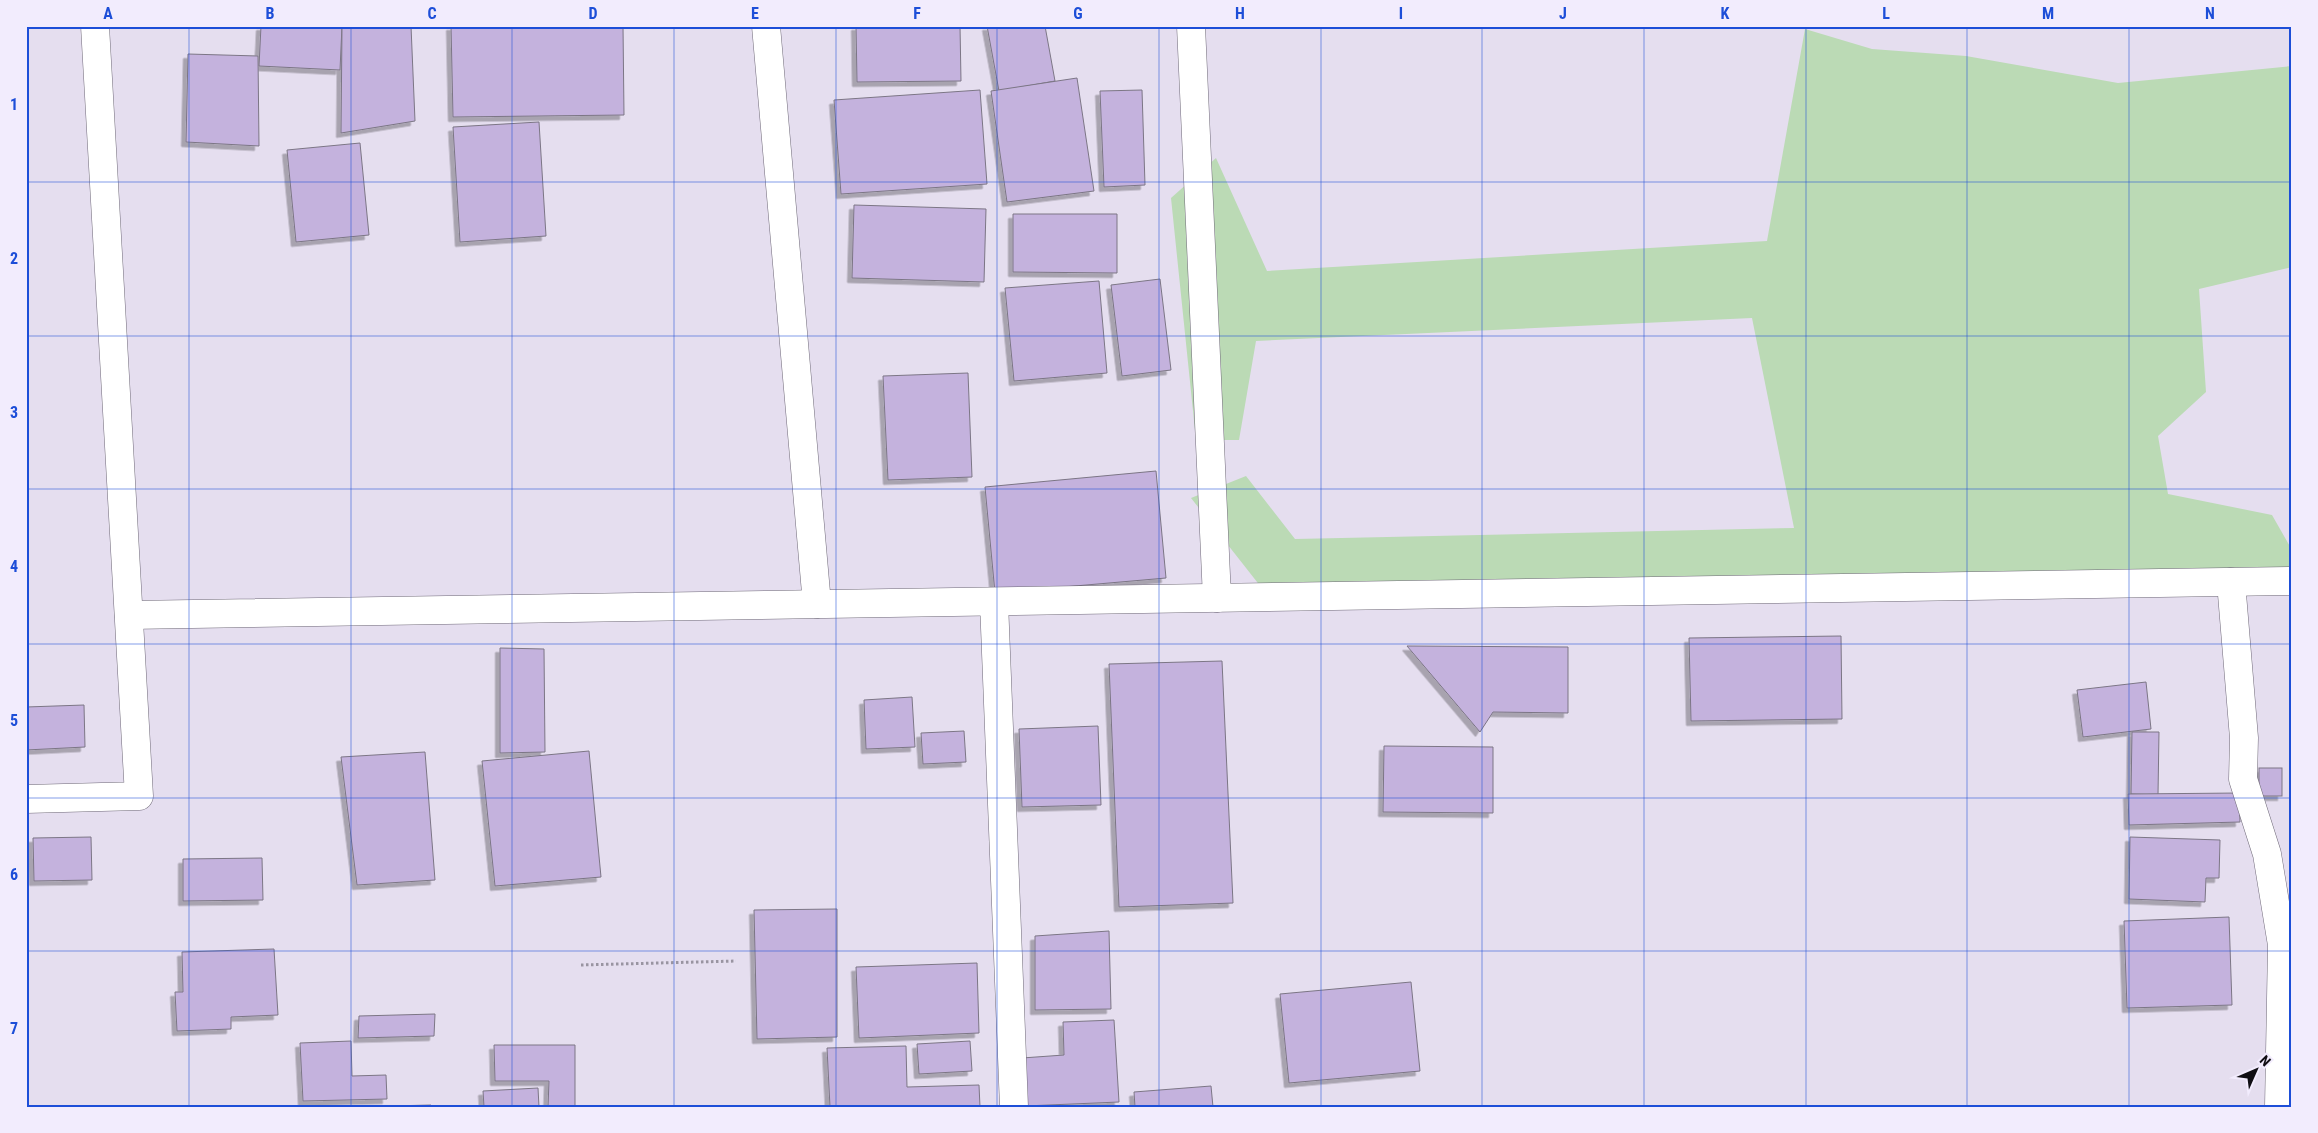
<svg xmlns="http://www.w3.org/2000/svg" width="2318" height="1133" font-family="'Roboto Condensed',sans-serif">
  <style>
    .green { fill: #bbdab5 }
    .building { fill: #c4b2dd; stroke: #7c7685; filter: url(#shadow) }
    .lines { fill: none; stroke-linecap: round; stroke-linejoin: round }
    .minor-casing { stroke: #6f6978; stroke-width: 29 }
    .path { stroke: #9994a1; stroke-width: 3; stroke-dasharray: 2.5 2.5; stroke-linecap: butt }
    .minor { stroke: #fff; stroke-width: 28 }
    .grid { fill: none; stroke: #1d4ed8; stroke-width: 1; stroke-opacity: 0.55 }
    .neatline { fill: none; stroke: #1d4ed8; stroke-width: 2 }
    .grid-label { font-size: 16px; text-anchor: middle; font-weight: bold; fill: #1d4ed8 }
  </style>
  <defs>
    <filter id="shadow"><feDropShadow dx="-4.5" dy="4.5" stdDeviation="0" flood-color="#0004"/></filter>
  </defs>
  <rect width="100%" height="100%" fill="#e5deef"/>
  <path class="green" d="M1805 29 1872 49 1966 56 2118 83 2292 66V267L2199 289 2206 392 2158 436 2168 494 2272 515 2292 550V595L1782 589 1261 587 1191 498 1246 476 1295 539 1794 528 1752 318 1256 341 1239 440H1196L1171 198 1216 158 1267 271 1767 241Z"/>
  <g class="building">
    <path d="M261 26H342L340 70 259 66Z"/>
    <path d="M342 26H411L415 121 341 133Z"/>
    <path d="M451 26H623L624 115 453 117Z"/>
    <path d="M856 26H960L961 81 857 82Z"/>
    <path d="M987 26H1045L1055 81 999 91Z"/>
    <path d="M188 54 258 56 259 146 186 142Z"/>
    <path d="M1077 78 1094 191 1007 202 991 91Z"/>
    <path d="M980 90 987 184 841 194 834 100Z"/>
    <path d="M1142 90 1145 185 1104 187 1100 91Z"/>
    <path d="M539 122 546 236 460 242 453 127Z"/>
    <path d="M360 143 369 235 296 242 287 150Z"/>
    <path d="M854 205 986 209 984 282 852 278Z"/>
    <path d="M1013 214H1117V273L1013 272Z"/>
    <path d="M1160 279 1171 370 1122 376 1111 285Z"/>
    <path d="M1099 281 1107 373 1014 381 1005 288Z"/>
    <path d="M968 373 972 477 888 480 883 376Z"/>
    <path d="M1156 471 1166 578 995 593 985 487Z"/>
    <path d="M1841 636 1842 719 1691 721 1689 638Z"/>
    <path d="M1407 646 1568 647V713L1493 712 1480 732Z"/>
    <path d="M500 648 544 649 545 752 500 753Z"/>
    <path d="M1222 661 1233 903 1119 907 1109 664Z"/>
    <path d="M2146 682 2151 729 2083 737 2077 690Z"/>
    <path d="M912 697 915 747 866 749 864 700Z"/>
    <path d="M84 705 85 747 26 750V707Z"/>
    <path d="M1098 726 1101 805 1022 807 1019 729Z"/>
    <path d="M964 731 966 762 923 764 921 733Z"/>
    <path d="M2132 732H2159L2158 795 2131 794Z"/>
    <path d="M1384 746 1493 747V813L1383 812Z"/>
    <path d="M589 751 601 877 495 886 482 761Z"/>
    <path d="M425 752 435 880 357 885 341 757Z"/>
    <rect x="2259" y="768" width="23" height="28"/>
    <path d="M2239 793 2240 822 2129 825 2128 794Z"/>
    <path d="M91 837 92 880 34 881 33 838Z"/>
    <path d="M2130 837 2220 840 2219 878H2206L2205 902 2129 899Z"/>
    <path d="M262 858 263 900 183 901V859Z"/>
    <path d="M837 909V1037L757 1039 754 910Z"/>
    <path d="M2229 917 2232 1005 2127 1008 2124 921Z"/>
    <path d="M1109 931 1111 1009 1035 1010V936Z"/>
    <path d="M274 949 278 1015 231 1017V1029L177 1031 175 992H183L182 952Z"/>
    <path d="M977 963 979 1033 859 1038 856 967Z"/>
    <path d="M1411 982 1420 1071 1289 1083 1280 994Z"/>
    <path d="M435 1014 434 1036 358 1038 359 1016Z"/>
    <path d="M1114 1020 1119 1102 1025 1106 1022 1058 1064 1055 1063 1022Z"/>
    <path d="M351 1041 352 1076 386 1075 387 1099 303 1101 300 1043Z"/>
    <path d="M970 1041 972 1071 919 1074 917 1044Z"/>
    <path d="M494 1045H575V1107H548L549 1081H495Z"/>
    <path d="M906 1046 907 1087 979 1085 980 1107H830L827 1048Z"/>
    <path d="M1211 1086 1213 1107H1135L1134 1092Z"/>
    <path d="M538 1088 539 1107H484L483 1091Z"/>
    <path d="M431 1105V1107H350Z"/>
  </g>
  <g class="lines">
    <defs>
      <g id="minor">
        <path d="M766 26 817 604"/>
        <path d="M1191 26 1217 598"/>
        <path d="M2231 582 2244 738 2243 779 2267 854 2282 945 2279 1107"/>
        <path d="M994 602 1014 1107"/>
        <path d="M129 615 2292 581"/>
        <path d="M26 799 139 796 95 26"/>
      </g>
    </defs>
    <use href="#minor" class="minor-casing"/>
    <path class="path" d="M581 965 736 961"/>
    <use href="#minor" class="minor"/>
  </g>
  <path class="grid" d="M189 26V1107M351 26V1107M512 26V1107M674 26V1107M836 26V1107M997 26V1107M1159 26V1107M1321 26V1107M1482 26V1107M1644 26V1107M1806 26V1107M1967 26V1107M2129 26V1107M26 182H2292M26 336H2292M26 489H2292M26 644H2292M26 798H2292M26 951H2292"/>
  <rect width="2318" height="1133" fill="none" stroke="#f2ecfd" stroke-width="55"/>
  <g transform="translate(2256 1070) rotate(45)" stroke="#f2ecfd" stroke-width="4" paint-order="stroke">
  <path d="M0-4L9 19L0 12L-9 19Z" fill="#100e13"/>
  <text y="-8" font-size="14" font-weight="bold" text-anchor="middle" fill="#100e13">N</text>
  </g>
  <rect x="28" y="28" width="2262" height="1078" class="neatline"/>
  <g class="grid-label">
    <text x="108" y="19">A</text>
    <text x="270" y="19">B</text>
    <text x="432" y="19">C</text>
    <text x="593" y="19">D</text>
    <text x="755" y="19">E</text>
    <text x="917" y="19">F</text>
    <text x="1078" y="19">G</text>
    <text x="1240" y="19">H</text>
    <text x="1401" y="19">I</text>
    <text x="1563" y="19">J</text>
    <text x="1725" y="19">K</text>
    <text x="1886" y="19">L</text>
    <text x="2048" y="19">M</text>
    <text x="2210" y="19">N</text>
    <text x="14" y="110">1</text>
    <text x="14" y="264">2</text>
    <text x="14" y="418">3</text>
    <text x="14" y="572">4</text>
    <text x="14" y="726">5</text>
    <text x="14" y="880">6</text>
    <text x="14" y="1034">7</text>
  </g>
</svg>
